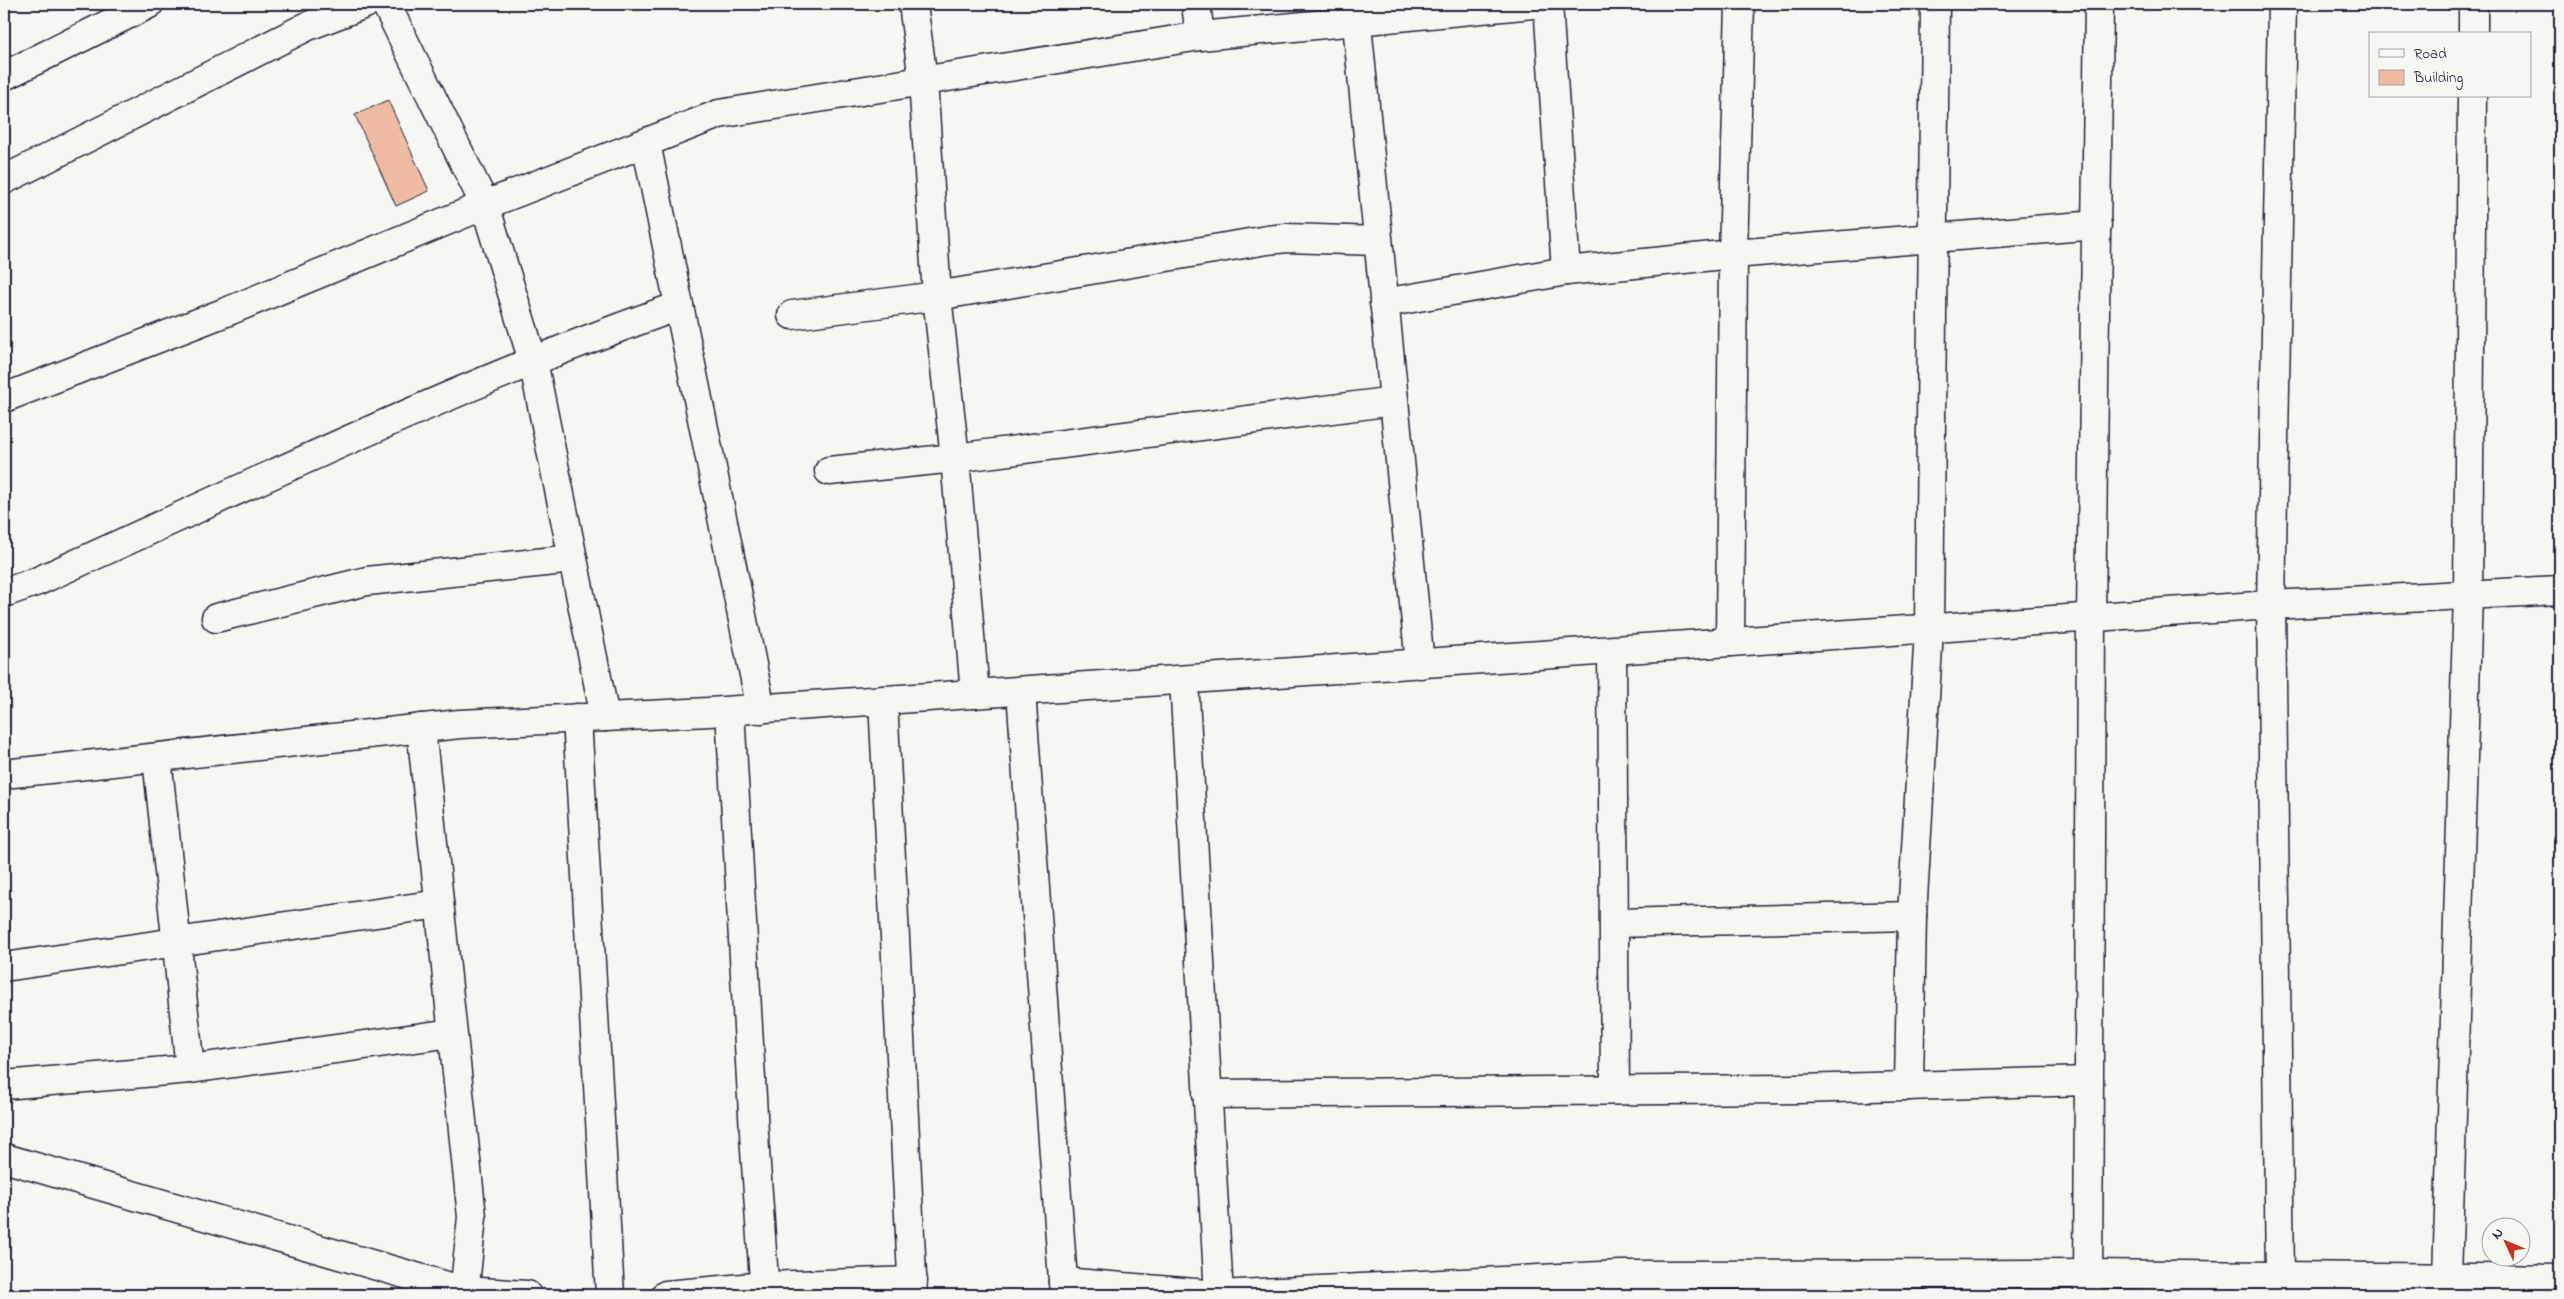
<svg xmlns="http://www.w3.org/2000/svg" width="2564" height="1299" font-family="'Indie Flower',sans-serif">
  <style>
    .building { fill: #f0bba3; stroke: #22223b }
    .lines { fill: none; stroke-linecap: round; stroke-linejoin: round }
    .minor-casing { stroke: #22223b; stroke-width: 31 }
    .minor { stroke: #f6f6f2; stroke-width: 28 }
  </style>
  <rect width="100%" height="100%" fill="#f6f6f2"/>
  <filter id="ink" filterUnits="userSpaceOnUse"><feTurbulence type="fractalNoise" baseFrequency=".02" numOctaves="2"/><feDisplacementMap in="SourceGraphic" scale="10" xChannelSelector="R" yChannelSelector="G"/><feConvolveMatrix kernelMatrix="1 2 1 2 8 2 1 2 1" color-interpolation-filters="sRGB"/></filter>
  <g filter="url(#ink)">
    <path class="building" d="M388 100 429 191 396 206 355 115Z"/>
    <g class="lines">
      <defs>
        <g id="minor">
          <path d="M386 4 485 205 533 361 605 717"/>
          <path d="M913 4 923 80 937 296 955 458 975 694"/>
          <path d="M1196 4 1200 36"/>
          <path d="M1355 4 1420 664"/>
          <path d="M1548 4 1566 271"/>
          <path d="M2473 34V4"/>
          <path d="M4 76 149 4"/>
          <path d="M646 143 761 709"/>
          <path d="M4 180 308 26 365 4"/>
          <path d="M1384 303 1566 271 1733 254 2097 225"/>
          <path d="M792 315 937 296 1267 240 1287 238 1377 241"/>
          <path d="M4 398 231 310 485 205 719 114 1200 36 1533 4"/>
          <path d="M829 471 955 458 1394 401"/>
          <path d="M4 593 38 581C250 486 459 383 679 306"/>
          <path d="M216 618 367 581 573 559"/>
          <path d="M1730 642 1733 254 1740 4"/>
          <path d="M1612 651 1615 1090"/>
          <path d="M1184 680 1219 1295"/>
          <path d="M1021 691 1064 1295"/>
          <path d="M883 700 913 1295"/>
          <path d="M730 711 755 1150 765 1295"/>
          <path d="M577 718 610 1295"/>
          <path d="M421 728 472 1217 464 1295"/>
          <path d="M157 758 190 1069"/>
          <path d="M4 774 460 724 709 712 2271 605 2560 590"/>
          <path d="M1614 923 1912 916"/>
          <path d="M4 967 439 904"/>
          <path d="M4 1085 190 1069 452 1033"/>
          <path d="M1909 1086 1912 916 1929 630 1935 4"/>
          <path d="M1207 1094 1798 1089 2089 1081"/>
          <path d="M4 1158 464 1291 527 1295"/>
          <path d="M2280 1276 2271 605 2282 4"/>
          <path d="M2447 1278 2468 595 2472 96"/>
          <path d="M1063 1282 1219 1295 1621 1275 2088 1274 2560 1279"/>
          <path d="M666 1295 765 1286 913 1281"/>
          <path d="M2088 1295 2091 617 2099 4"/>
        </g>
      </defs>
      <use href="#minor" class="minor-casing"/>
      <use href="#minor" class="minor"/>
    </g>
  </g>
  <rect width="2564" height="1299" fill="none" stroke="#f6f6f2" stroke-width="20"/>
  <rect x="10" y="10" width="2544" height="1279" fill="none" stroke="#22223b" stroke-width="2" filter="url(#ink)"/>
  <rect x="2369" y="32" width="162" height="65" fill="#f6f6f2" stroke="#a1a1a9"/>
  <rect x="2379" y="49" width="25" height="8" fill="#f6f6f2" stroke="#a1a1a9"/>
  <text x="2414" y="58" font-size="15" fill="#22223b">Road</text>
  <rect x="2379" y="70" width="25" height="15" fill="#f0bba3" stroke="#a1a1a9"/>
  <text x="2414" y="82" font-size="15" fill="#22223b">Building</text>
  <g transform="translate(2506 1242) rotate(314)"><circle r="24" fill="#f6f6f2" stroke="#a1a1a9"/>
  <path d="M0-4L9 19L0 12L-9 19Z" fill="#c8321e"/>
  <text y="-8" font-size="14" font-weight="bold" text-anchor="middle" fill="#22223b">N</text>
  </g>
</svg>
